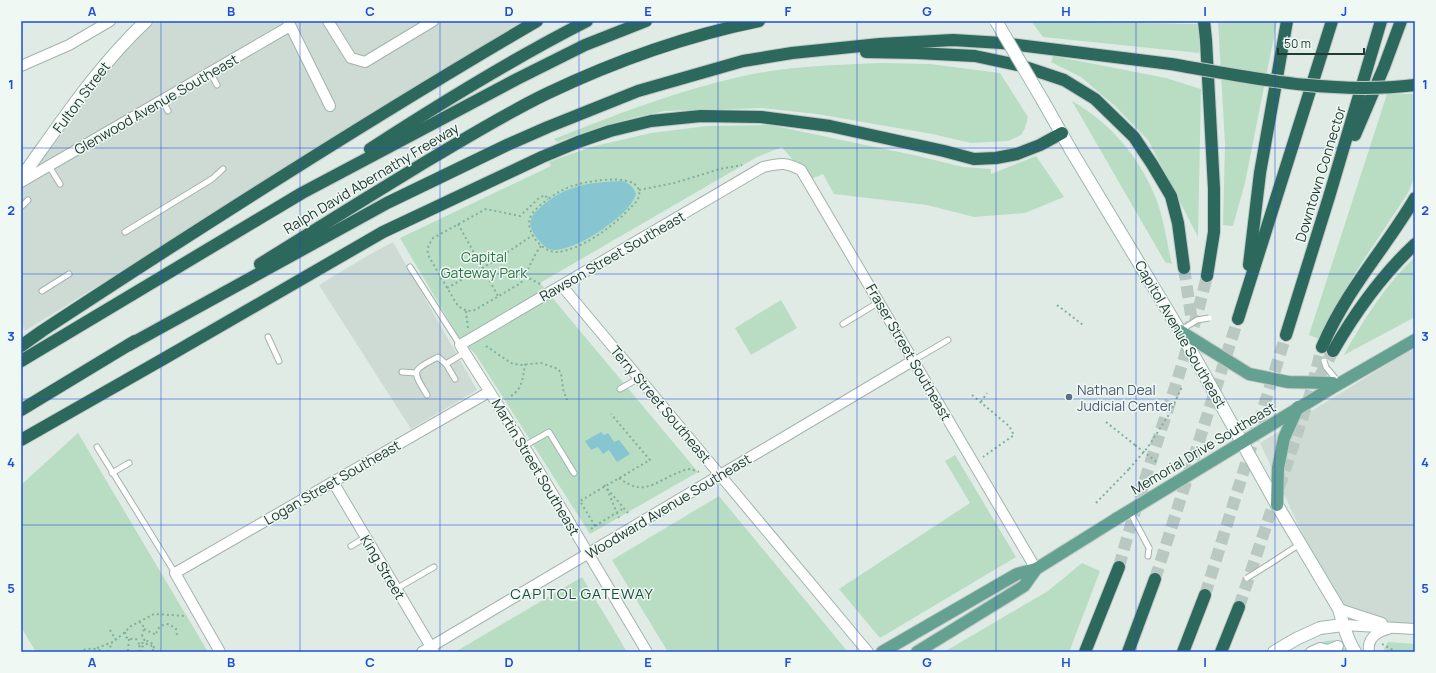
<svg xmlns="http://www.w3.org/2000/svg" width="1436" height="673" font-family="Manrope,sans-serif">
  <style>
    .built { fill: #cedbd5 }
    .green { fill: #b8ddc2 }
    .water { fill: #87c6d1 }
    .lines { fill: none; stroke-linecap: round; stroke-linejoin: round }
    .highway-tunnel { stroke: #bac8c2; stroke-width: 12; stroke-dasharray: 12 6; stroke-linecap: butt }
    .lane-casing { stroke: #a3b3ad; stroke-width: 7 }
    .street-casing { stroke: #a3b3ad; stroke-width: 12 }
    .secondary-casing { stroke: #9eb7ae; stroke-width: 14 }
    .primary-casing { stroke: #c1c8c6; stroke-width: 14 }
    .highway-casing { stroke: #c1c8c6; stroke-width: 14 }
    .path { stroke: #80afa0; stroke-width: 2; stroke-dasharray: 2 3; stroke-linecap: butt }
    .lane { stroke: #fff; stroke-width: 5 }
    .street { stroke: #fff; stroke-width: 10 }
    .secondary { stroke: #fff; stroke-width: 12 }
    .primary { stroke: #64a191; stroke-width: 12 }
    .highway { stroke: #2c685b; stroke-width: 12 }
    .lane-bridge-casing { stroke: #a3b3ad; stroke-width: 7; stroke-linecap: butt }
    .secondary-bridge-casing { stroke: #9eb7ae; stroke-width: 14; stroke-linecap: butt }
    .primary-bridge-casing { stroke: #c1c8c6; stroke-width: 14; stroke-linecap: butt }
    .highway-bridge-casing { stroke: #c1c8c6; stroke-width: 14; stroke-linecap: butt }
    .path-bridge { stroke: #80afa0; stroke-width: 2; stroke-dasharray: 2 3; stroke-linecap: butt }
    .lane-bridge { stroke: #fff; stroke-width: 5 }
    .secondary-bridge { stroke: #fff; stroke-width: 12 }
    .primary-bridge { stroke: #64a191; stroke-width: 12 }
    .highway-bridge { stroke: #2c685b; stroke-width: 12 }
    .grid { fill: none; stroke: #1d4ed8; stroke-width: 1; stroke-opacity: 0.55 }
    .service-dot { fill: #5c6f8a; stroke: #f0f8f4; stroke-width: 1.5 }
    .labels { text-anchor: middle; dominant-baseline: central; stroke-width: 3; stroke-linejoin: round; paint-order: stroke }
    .street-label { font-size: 14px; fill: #203b34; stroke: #f0f8f4 }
    .park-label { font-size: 14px; fill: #2a7346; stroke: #f0f8f4 }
    .service-label { font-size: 14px; fill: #4e5e75; stroke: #f0f8f4; text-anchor: start }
    .neighbourhood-label { font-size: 15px; letter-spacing: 1px; fill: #1c4e41; stroke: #f0f8f4 }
    .neatline { fill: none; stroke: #1d4ed8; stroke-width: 1.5 }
    .grid-label { font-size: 13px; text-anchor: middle; font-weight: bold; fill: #1d4ed8 }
  </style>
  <rect width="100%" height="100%" fill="#e0ebe6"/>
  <g class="built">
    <path d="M156 21H524L25 331 21 323V170L113 58Z"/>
    <path d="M393 242 477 390 411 429 319 285 367 256Z"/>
    <path d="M1415 347V628L1343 625 1333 599 1260 443Z"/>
  </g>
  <g class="green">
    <path d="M1031 21 1200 24 1199 53 1043 37Z"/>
    <path d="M1218 21H1277L1245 183 1233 226 1223 225 1225 144Z"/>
    <path d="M1053 56 1166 78 1201 89 1198 237 1148 140 1115 106 1081 77 1051 62Z"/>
    <path d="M882 63 930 64 1000 73 1028 117 1025 128 1021 135 1008 141 971 143 932 134 817 114 762 108 665 111 636 117 594 129 557 142 554 139C615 115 676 91 739 77 786 66 834 65 882 63Z"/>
    <path d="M1387 94H1415V176L1408 193 1355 273 1319 339 1309 335Z"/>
    <path d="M1072 101C1111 123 1141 159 1157 201 1164 221 1167 243 1172 264L1165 262Z"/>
    <path d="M770 125 918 156 963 167 991 169V174L1036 156 1064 197 1025 213 974 217 927 205 834 194 823 174 811 179 796 164 782 147 757 157 540 283 698 472 590 534 476 355 458 336 400 238 551 166 549 162 591 147 651 133 707 126Z"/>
    <path d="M1415 257V317L1344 355C1363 320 1386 284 1415 257Z"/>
    <path d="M781 300 797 328 751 355 735 328Z"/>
    <path d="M78 433 208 652H36L21 627V485Z"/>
    <path d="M955 455 1016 557 880 638 839 589 970 503 945 461Z"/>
    <path d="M719 496 848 652H668L612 560Z"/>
    <path d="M1082 563 1100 571 1069 652H944L1048 591Z"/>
    <path d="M582 577 627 652H455Z"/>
    <path d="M1336 640 1341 642 1343 647 1348 652H1299L1325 641Z"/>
    <path d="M1388 642 1415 644V652H1386L1384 649Z"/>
  </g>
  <g class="water">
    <path d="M622 181C630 183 633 187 636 194 631 209 615 220 603 229 592 237 559 256 547 248 543 245 539 241 536 237 533 232 529 227 531 220 532 214 538 210 542 206 566 185 591 182 622 181Z"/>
    <path d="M601 432 604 435 608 433 614 442 619 440 630 454 617 462 609 450 603 454 598 447 591 450 585 441Z"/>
  </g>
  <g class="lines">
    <g class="highway-tunnel">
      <path d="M1184 268 1191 315V324"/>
      <path d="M1320 376 1333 351"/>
      <path d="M1119 567C1145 469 1183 375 1207 276"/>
      <path d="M1155 579 1238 319"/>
      <path d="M1205 595 1286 335"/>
      <path d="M1239 607 1310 395 1322 347"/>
    </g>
    <defs>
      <g id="lane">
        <path d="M210 72 217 85"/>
        <path d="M162 100 168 111"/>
        <path d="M49 166 60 184"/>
        <path d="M21 207 28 200"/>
        <path d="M125 232 212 179 223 169"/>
        <path d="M410 267 460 345"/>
        <path d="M42 291 69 274"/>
        <path d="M843 324 879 302"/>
        <path d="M268 337 279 361"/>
        <path d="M914 360 948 340"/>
        <path d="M402 372 416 373"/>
        <path d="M455 379 446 364 464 353"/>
        <path d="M620 389 639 378"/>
        <path d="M427 395C412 370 411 371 438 357L446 364"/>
        <path d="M524 446 549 432 574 473"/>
        <path d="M97 447 175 573"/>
        <path d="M112 473 129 463"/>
        <path d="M351 546 366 537"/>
        <path d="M1148 556 1149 548"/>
        <path d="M1271 563 1300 544"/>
        <path d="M396 589 434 567"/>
      </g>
      <g id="street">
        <path d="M288 21 330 106"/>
        <path d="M328 21 351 58 365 62 433 21"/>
        <path d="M21 66 69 45 110 21"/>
        <path d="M21 182 290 26"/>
        <path d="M562 286 868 652"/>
        <path d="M333 482 434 652"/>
        <path d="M1339 609 1382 623"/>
        <path d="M1343 625 1415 629"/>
        <path d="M220 652 175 573 489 392"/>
        <path d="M422 652 914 360"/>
        <path d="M647 652 524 446 460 345 763 167C781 163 785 162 801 170L1036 569"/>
        <path d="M1311 652 1320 648 1328 650 1338 646 1335 652"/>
        <path d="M1369 652C1367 639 1376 632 1388 629"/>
      </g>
      <g id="secondary">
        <path d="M1043 101 1072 152 1180 331"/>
        <path d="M21 178C60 124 97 67 146 21"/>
        <path d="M1277 505 1339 609C1343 624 1347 639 1355 652"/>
        <path d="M1274 652 1296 639 1320 628 1343 625"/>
      </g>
      <g id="primary">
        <path d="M1330 389 1415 340"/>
        <path d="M882 652 1017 574 1036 569 1116 519"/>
        <path d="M917 652 1024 586 1036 569"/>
      </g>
      <g id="highway">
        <path d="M1204 21 1206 40 1214 189V232L1207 276"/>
        <path d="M866 52 917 53 975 56 1022 66 1064 80 1095 99 1134 137 1152 164 1171 196 1178 223 1184 268"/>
        <path d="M1355 135 1384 67 1401 21"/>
        <path d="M370 149C441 103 512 59 587 21"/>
        <path d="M260 264C316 229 371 195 427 161 466 138 505 114 546 94 613 62 685 36 759 21"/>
        <path d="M1249 265 1260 173 1287 21"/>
        <path d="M1238 319 1332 21"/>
        <path d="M1286 335 1329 197 1381 21"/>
        <path d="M129 345 387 203 507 145 548 127 638 91 743 61 792 53 880 44 953 40 1002 43 1171 64"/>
        <path d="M21 346 42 331C205 224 369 119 537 21"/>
        <path d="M1322 347C1346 290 1385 249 1415 198"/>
        <path d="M1333 351C1356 311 1381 276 1415 244"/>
        <path d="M21 361 302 193 517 79 585 45 646 21"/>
        <path d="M21 410 135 341"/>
        <path d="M21 440 165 358 383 232 542 157 578 142 610 131 651 121 701 116 761 117 830 126 944 151 974 159 996 158 1017 154 1040 145 1062 133"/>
        <path d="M1085 652 1119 567"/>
        <path d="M1128 652 1155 579"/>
        <path d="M1183 652 1205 595"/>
        <path d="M1221 652 1239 607"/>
      </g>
    </defs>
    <use href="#lane" class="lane-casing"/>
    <use href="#street" class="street-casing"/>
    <use href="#secondary" class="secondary-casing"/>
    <use href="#primary" class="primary-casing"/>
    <use href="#highway" class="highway-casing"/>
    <g class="path">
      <path d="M639 190 674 183 720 169 742 165"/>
      <path d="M458 224 498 296"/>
      <path d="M541 246 536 253 521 283 473 311C465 311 461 309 456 303L428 255C427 248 429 244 433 238L486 209 520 216 539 198 545 195 548 199C558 192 567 187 579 184 591 181 643 171 639 196 638 201 633 205 630 208 614 226 581 250 557 252 543 253 525 232 530 218 533 210 542 204 548 199"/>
      <path d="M525 276 540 284"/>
      <path d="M447 288 496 260 533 235"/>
      <path d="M1057 305 1083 325"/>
      <path d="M466 311 468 328"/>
      <path d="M486 346 511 363 520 365 541 363 558 369 561 373 563 389 567 400"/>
      <path d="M972 395 1009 426 1014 435 983 457"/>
      <path d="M511 396C523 388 523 377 525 364"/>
      <path d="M981 402 987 393"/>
      <path d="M1106 422 1135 445"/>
      <path d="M619 478C643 496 652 484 675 474 680 472 685 469 690 469 693 470 697 471 699 472"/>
      <path d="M604 485 628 513"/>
      <path d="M607 489 619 518"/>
      <path d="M1096 503 1129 469"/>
      <path d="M595 526 624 508"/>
      <path d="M591 529 595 526 580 501 650 460 611 414"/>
      <path d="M139 622 142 623C144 628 144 631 142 636L145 641"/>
      <path d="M144 629 156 635C157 628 161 624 169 624L176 629 177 635"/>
      <path d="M110 630 116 640"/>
      <path d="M125 632 126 637 129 639H136L140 645"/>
      <path d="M1382 644 1396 652"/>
      <path d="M97 648 113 642 125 632 131 626 154 614 187 616"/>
      <path d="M128 651 129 639"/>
      <path d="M79 652C87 648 96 647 103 652"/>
      <path d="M108 652 112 643"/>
      <path d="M138 652 140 644 148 641 153 644 155 652"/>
      <path d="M141 652 142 647 146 644 151 645 153 649V652"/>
    </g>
    <use href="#lane" class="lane"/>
    <use href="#street" class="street"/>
    <use href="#secondary" class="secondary"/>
    <use href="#primary" class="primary"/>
    <use href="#highway" class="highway"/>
    <defs>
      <g id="lane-bridge">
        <path d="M1181 330 1197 320 1209 318"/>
        <path d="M1324 361 1326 367 1335 378"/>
        <path d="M1130 512 1149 548"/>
        <path d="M1247 578 1271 563"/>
      </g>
      <g id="secondary-bridge">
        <path d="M996 21 1043 101"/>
        <path d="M1180 331 1277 505"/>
      </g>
      <g id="primary-bridge">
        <path d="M1180 331 1249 374 1288 382 1333 383"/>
        <path d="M1277 505 1278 468 1284 438 1298 407"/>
        <path d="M1116 519 1330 389"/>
      </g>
      <path id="highway-bridge" d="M1171 64C1252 78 1333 95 1415 85"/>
    </defs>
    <use href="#lane-bridge" class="lane-bridge-casing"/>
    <use href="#secondary-bridge" class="secondary-bridge-casing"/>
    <use href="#primary-bridge" class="primary-bridge-casing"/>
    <use href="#highway-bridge" class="highway-bridge-casing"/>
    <g class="path-bridge">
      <path d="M1135 445 1158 463"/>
      <path d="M1129 469 1148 447 1168 416 1182 387"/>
    </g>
    <use href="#lane-bridge" class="lane-bridge"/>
    <use href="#secondary-bridge" class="secondary-bridge"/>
    <use href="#primary-bridge" class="primary-bridge"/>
    <use href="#highway-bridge" class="highway-bridge"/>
  </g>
  <path class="grid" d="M161 21V652M300 21V652M440 21V652M579 21V652M718 21V652M857 21V652M996 21V652M1136 21V652M1275 21V652M21 148H1415M21 274H1415M21 399H1415M21 525H1415"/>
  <circle class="service-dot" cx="1069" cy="397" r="4"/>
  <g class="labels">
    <g class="street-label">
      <text transform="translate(81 97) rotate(-53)">Fulton Street</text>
      <text transform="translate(156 104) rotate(-30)">Glenwood Avenue Southeast</text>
      <text transform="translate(1320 174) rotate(-73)">Downtown Connector</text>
      <text transform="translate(371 178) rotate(-31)">Ralph David Abernathy Freeway</text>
      <text transform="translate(612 256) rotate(-30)">Rawson Street Southeast</text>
      <text transform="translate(1181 334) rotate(60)">Capitol Avenue Southeast</text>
      <text transform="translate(909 352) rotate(60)">Fraser Street Southeast</text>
      <text transform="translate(661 404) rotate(50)">Terry Street Southeast</text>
      <text transform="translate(1203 448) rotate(-31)">Memorial Drive Southeast</text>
      <text transform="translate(536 467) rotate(59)">Martin Street Southeast</text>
      <text transform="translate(332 482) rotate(-30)">Logan Street Southeast</text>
      <text transform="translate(668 506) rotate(-31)">Woodward Avenue Southeast</text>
      <text transform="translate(383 567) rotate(59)">King Street</text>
    </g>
    <g class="park-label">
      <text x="484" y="256">Capital<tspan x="484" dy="16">Gateway Park</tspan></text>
    </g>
    <g class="service-label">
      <text x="1077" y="389">Nathan Deal<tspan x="1077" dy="16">Judicial Center</tspan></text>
    </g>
    <g class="neighbourhood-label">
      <text x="582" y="593">CAPITOL GATEWAY</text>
    </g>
  </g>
  <rect width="1436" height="673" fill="none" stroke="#f0f8f4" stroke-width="44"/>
  <path d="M1278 48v6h86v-6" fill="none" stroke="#203b34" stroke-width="2"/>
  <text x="1284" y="48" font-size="12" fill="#203b34" stroke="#f0f8f4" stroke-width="3" paint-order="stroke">50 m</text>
  <rect x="22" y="22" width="1392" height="629" class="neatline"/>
  <g class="grid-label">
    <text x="92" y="16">A</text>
    <text x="231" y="16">B</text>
    <text x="370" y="16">C</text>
    <text x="509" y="16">D</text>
    <text x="648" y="16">E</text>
    <text x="788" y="16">F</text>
    <text x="927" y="16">G</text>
    <text x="1066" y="16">H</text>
    <text x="1205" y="16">I</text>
    <text x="1344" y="16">J</text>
    <text x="11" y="89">1</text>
    <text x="1425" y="89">1</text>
    <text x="11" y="215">2</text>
    <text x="1425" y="215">2</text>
    <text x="11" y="341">3</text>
    <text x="1425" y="341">3</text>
    <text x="11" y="467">4</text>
    <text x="1425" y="467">4</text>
    <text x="11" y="593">5</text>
    <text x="1425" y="593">5</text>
    <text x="92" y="667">A</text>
    <text x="231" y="667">B</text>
    <text x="370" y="667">C</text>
    <text x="509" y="667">D</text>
    <text x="648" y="667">E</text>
    <text x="788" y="667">F</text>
    <text x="927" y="667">G</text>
    <text x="1066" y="667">H</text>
    <text x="1205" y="667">I</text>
    <text x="1344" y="667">J</text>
  </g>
</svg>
